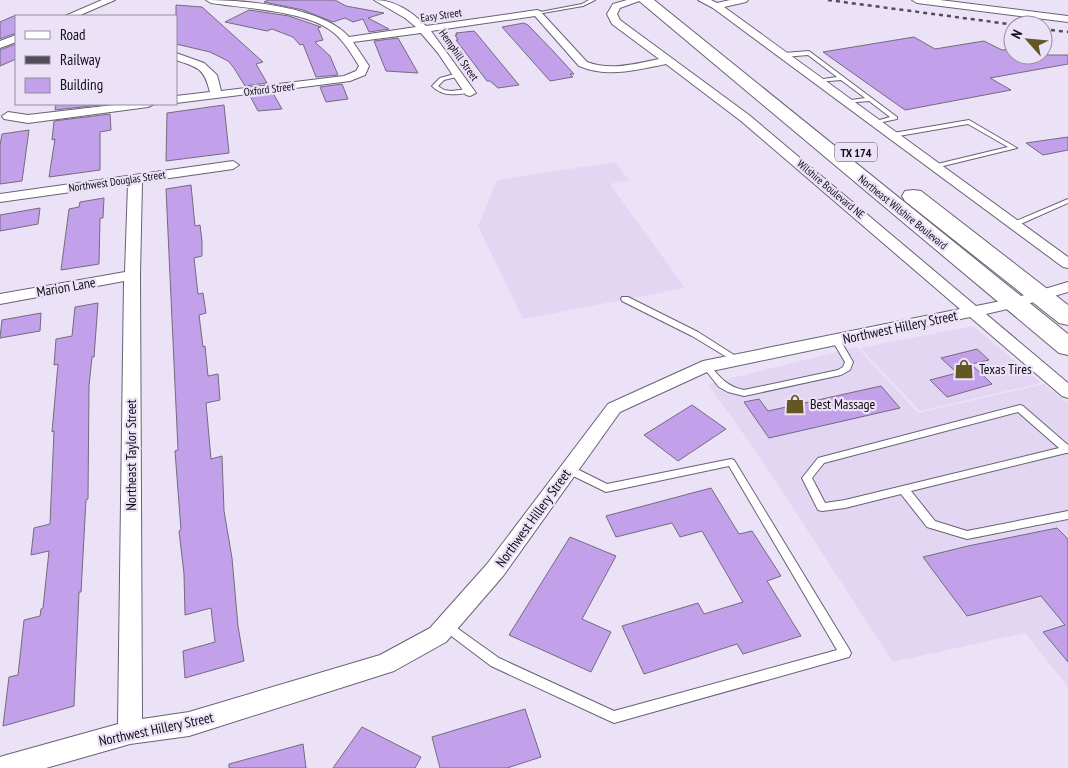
<svg xmlns="http://www.w3.org/2000/svg" width="1068" height="768" font-family="'PT Sans Narrow',sans-serif">
  <style>
    .built { fill: #e2d6f2 }
    .building { fill: #c3a0ea; stroke: #736b7e }
    .lines { fill: none; stroke-linecap: round; stroke-linejoin: round }
    .service-casing { stroke: #696173; stroke-width: 2 }
    .minor-casing { stroke: #696173; stroke-width: 2 }
    .primary-casing { stroke: #696173; stroke-width: 2 }
    .service { fill: #fff; fill-rule: evenodd }
    .minor { fill: #fff; fill-rule: evenodd }
    .primary { fill: #fff; fill-rule: evenodd }
    .rail { stroke: #514c57; stroke-width: 2.5; stroke-dasharray: 4 4; stroke-linecap: butt }
    .labels { text-anchor: middle; dominant-baseline: central; stroke-width: 4.5; stroke-linejoin: round; paint-order: stroke }
    .far-street-label { font-size: 11px; fill: #110e15; stroke: #ece2f8 }
    .shield { fill: #ece2f8; stroke: #534e59; stroke-width: 1 }
    .shield-label { font-size: 12px; font-weight: bold; fill: #110e15 }
    .street-label { font-size: 14px; fill: #110e15; stroke: #ece2f8 }
    .poi-label { font-size: 14px; fill: #110e15; stroke: #ece2f8; text-anchor: start }
  </style>
  <rect width="100%" height="100%" fill="#ece2f8"/>
  <g class="built">
    <path d="M615 162 629 180 610 184 685 288 523 319 478 226 497 180Z"/>
    <path d="M973 326 1041 383 920 411 860 348Z"/>
    <path d="M857 347 918 413 1044 384 1068 404V687L1025 633 893 662 759 456 708 384Z"/>
  </g>
  <g class="building">
    <path d="M268 0H335L346 6 384 13 368 18 389 29 369 32 363 19 353 22 345 18 333 22 303 10 264 2Z"/>
    <path d="M176 5 202 7 263 62 256 64 267 83 245 86 234 68 228 61 210 52 176 44Z"/>
    <path d="M249 10 289 16 321 27 318 28 323 40 315 42 330 56 338 75 316 77 303 44 300 45 293 37 272 29 267 31 225 22Z"/>
    <path d="M16 15V33L0 39V22Z"/>
    <path d="M524 23 528 25 554 52 574 74H570L573 77 550 81 502 27Z"/>
    <path d="M474 31 476 33 519 85 498 88 490 81H487L456 40H458L455 35H457L456 33Z"/>
    <path d="M914 37 935 49 984 41 1002 50 1013 49V55H1068V64L990 78 1011 90 905 110 823 52Z"/>
    <path d="M398 38 418 73 386 71 374 41Z"/>
    <path d="M16 44V59L0 66V50Z"/>
    <path d="M342 84 348 99 326 102 320 87Z"/>
    <path d="M273 93 282 109 258 111 250 96Z"/>
    <path d="M56 104H108L55 110Z"/>
    <path d="M224 105 229 153 166 161 167 113Z"/>
    <path d="M110 114 111 130 100 132V170L49 177 55 139 52 140 54 121Z"/>
    <path d="M29 130 22 181 0 184V145L2 134Z"/>
    <path d="M1068 137V150L1043 155 1026 143Z"/>
    <path d="M191 185 195 226 200 225 202 241V256L194 258 198 294 203 293 206 313 199 315 203 347 205 346 208 376 218 374 220 400 206 403 211 459 222 456 224 511 232 558 238 626 244 661 185 678 183 651 215 642 211 608 185 615 184 574 179 531 181 530 175 451 178 450 166 189Z"/>
    <path d="M104 198 103 218H100L99 264 61 270 69 209 79 207 80 202Z"/>
    <path d="M40 208 38 224 0 231V215Z"/>
    <path d="M98 303 94 357H92L89 386 88 499 86 500 81 592H79L74 706 3 726 9 677 18 675 24 620 40 616 41 609 43 608 49 551 31 555 34 528 50 524 54 431 52 432 58 364 54 365 56 339 72 336 75 307Z"/>
    <path d="M41 313 40 331 0 338 2 320Z"/>
    <path d="M977 349 989 360 971 364 992 384 947 397 930 380 957 373 941 358Z"/>
    <path d="M881 386 900 408 769 438 744 402 759 399 768 411Z"/>
    <path d="M692 405 726 429 678 461 644 435Z"/>
    <path d="M711 488 739 534 752 531 781 576 767 581 801 636 743 654 737 644 644 674 622 626 698 603 704 614 743 602 702 531 680 537 672 523 616 537 606 516Z"/>
    <path d="M1057 528 1068 539V662L1043 632 1065 625 1041 596 967 616 923 557 968 546Z"/>
    <path d="M570 537 616 556 582 619 611 632 591 672 509 635Z"/>
    <path d="M525 709 541 757 507 768H440L432 737Z"/>
    <path d="M362 727 421 757 415 768H333Z"/>
    <path d="M303 744 306 768H229V764Z"/>
  </g>
  <g class="lines">
    <defs>
      <g id="service">
        <path d="M589 0H595L583 6 537 14 535 13 582 4Z"/>
        <path d="M809 51 897 117V119L873 124V122L890 117 869 101 845 103V101L865 98 841 80 817 82V80L837 77 808 55 784 57 781 55 784 53Z"/>
        <path d="M458 73 460 74V76L444 80 438 86 444 90 451 91 469 89 472 91 471 92C457 95 443 97 432 86L440 78Z"/>
        <path d="M969 120 1017 148 935 168 933 167V165L1008 147 968 124 893 137 890 135 893 133Z"/>
        <path d="M1068 199V203L1016 226H1013L1009 224Z"/>
        <path d="M622 297H628L698 332 742 360 741 362H735L692 336 622 301 621 299Z"/>
        <path d="M836 337 839 338 853 362 850 370 841 375 744 396 728 392 719 387 703 367 704 365H710C720 378 728 387 744 390L838 370 843 367 845 362 832 340Z"/>
        <path d="M1020 405 1023 406 1068 445V453H1066L911 491 935 521 967 531 1068 511V519L967 539 927 527 901 494 845 508 822 511 818 510 802 478 818 458ZM1018 412 1059 448 845 500 825 503 812 478 824 463Z"/>
        <path d="M731 459 734 460 849 649 851 653 849 657 614 723 491 666 442 629 440 626 442 623 446 621 450 623 499 658 614 711 837 650 729 466 606 492 565 472 563 469 565 466H571L607 484Z"/>
      </g>
      <g id="minor">
        <path d="M102 0H115L78 16H65Z"/>
        <path d="M206 0C245 0 323 7 349 37L416 27 405 18 374 0C395 0 411 11 426 26L537 10 540 11 587 62C610 71 635 64 659 59L612 24 607 14 613 4 627 0H642L620 8 617 14 620 20 749 115 976 306 1011 299 1068 282V292L1020 306 986 314 1068 383V398L1062 396 970 317 707 372 620 412 503 576 446 642 394 671 189 736 130 744 46 768H0V757L3 756 118 724 124 281 0 304V294L125 272 128 184 0 202V194L233 161 239 165 233 169 142 182 140 275 142 719 189 712 380 655 430 628 487 564 608 404 703 361 960 309 741 121 666 64C636 70 608 78 579 66L535 16 431 31 476 93 470 96 466 95 438 53 421 33 353 42 369 66 365 75 350 81 176 103V96L210 92C204 68 199 68 176 60V53L204 63 217 75 221 91 344 76 356 71 359 66C351 53 343 39 330 30 305 11 243 8 211 3Z"/>
        <path d="M698 0H711L717 3 730 0H748L746 2 724 7 1068 257V268L1063 267 713 8Z"/>
        <path d="M912 0H940L1068 16V22L917 3Z"/>
        <path d="M16 35V42L0 48V41Z"/>
        <path d="M122 104H154L148 107 28 123 4 119 2 116 8 112 28 115Z"/>
      </g>
      <g id="primary">
        <path d="M638 0H654L1068 334V355L1059 353Z"/>
        <path d="M913 190 921 191 1068 305V325L1059 323 905 201 902 196 905 191Z"/>
      </g>
    </defs>
    <use href="#service" class="service-casing"/>
    <use href="#minor" class="minor-casing"/>
    <use href="#primary" class="primary-casing"/>
    <use href="#service" class="service"/>
    <use href="#minor" class="minor"/>
    <use href="#primary" class="primary"/>
    <g class="rail">
      <path d="M828 0 1016 25"/>
      <path d="M1043 29 1068 32"/>
    </g>
  </g>
  <defs>
    <symbol id="shop-bare" viewBox="-9 -9 18 18"><path d="M-5-2.5h2.3a2.7 3.5 0 0 1 5.4 0H5L5.5 6h-11ZM-1.5-2.5h3a1.5 2.3 0 0 0-3 0Z" fill="#645724" stroke="#ece2f8" stroke-width="2.5" paint-order="stroke"/></symbol>
  </defs>
  <g fill-rule="evenodd">
    <use href="#shop-bare" x="950" y="355" width="28" height="28"/>
    <use href="#shop-bare" x="781" y="390" width="28" height="28"/>
  </g>
  <g class="labels">
    <g class="far-street-label">
      <text transform="translate(441 15) rotate(-8)">Easy Street</text>
      <text transform="translate(459 55) rotate(55)">Hemphill Street</text>
      <text transform="translate(269 89) rotate(-7)">Oxford Street</text>
      <text transform="translate(117 181) rotate(-8)">Northwest Douglas Street</text>
      <text transform="translate(831 189) rotate(40)">Wilshire Boulevard NE</text>
      <text transform="translate(903 212) rotate(39)">Northeast Wilshire Boulevard</text>
    </g>
    <rect class="shield" x="835" y="142.5" width="42" height="19" rx="4"/>
    <g class="shield-label">
      <text x="856" y="152">TX 174</text>
    </g>
    <g class="street-label">
      <text transform="translate(66 287) rotate(-10)">Marion Lane</text>
      <text transform="translate(900 327) rotate(-12)">Northwest Hillery Street</text>
      <text transform="translate(131 455) rotate(-90)">Northeast Taylor Street</text>
      <text transform="translate(533 518) rotate(-54)">Northwest Hillery Street</text>
      <text transform="translate(156 729) rotate(-12)">Northwest Hillery Street</text>
    </g>
    <g class="poi-label">
      <text x="979" y="369">Texas Tires</text>
      <text x="810" y="404">Best Massage</text>
    </g>
  </g>
  <rect x="15" y="15" width="162" height="90" fill="#ece2f8" stroke="#948d9d"/>
  <rect x="25" y="31" width="25" height="8" fill="#ffffff" stroke="#948d9d"/>
  <text x="60" y="40" font-size="15" fill="#110e15">Road</text>
  <rect x="25" y="56" width="25" height="8" fill="#514c57" stroke="#948d9d"/>
  <text x="60" y="65" font-size="15" fill="#110e15">Railway</text>
  <rect x="25" y="78" width="25" height="15" fill="#c3a0ea" stroke="#948d9d"/>
  <text x="60" y="90" font-size="15" fill="#110e15">Building</text>
  <g transform="translate(1028 40) rotate(297)"><circle r="24" fill="#ece2f8" stroke="#948d9d"/>
  <path d="M0-4L9 19L0 12L-9 19Z" fill="#645724"/>
  <text y="-8" font-size="14" font-weight="bold" text-anchor="middle" fill="#110e15">N</text>
  </g>
</svg>
